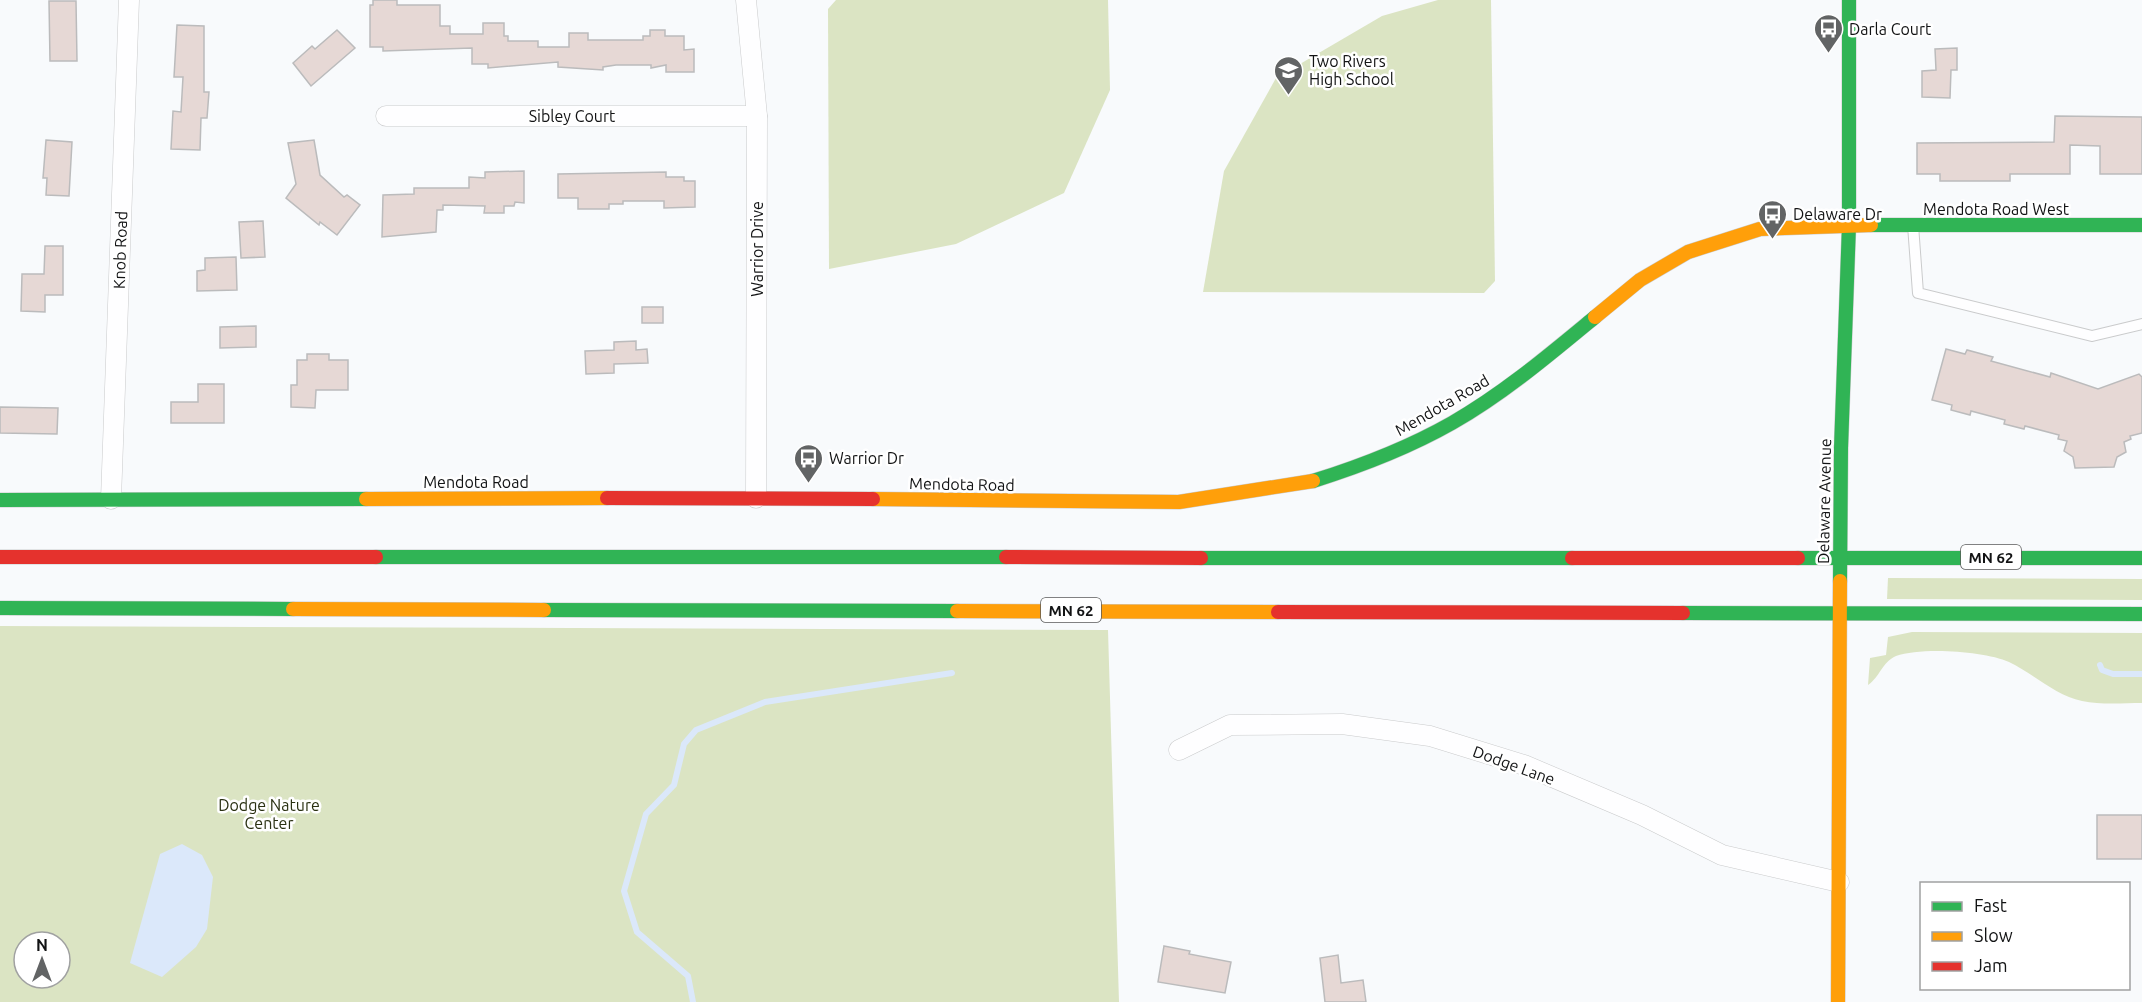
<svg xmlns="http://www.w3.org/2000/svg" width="2142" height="1002" font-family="Ubuntu,sans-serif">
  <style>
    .green { fill: #dbe4c3; fill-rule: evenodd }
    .water { fill: #dbe8fa }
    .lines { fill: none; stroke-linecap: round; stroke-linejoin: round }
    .stream { stroke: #dbe8fa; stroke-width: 6 }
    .building { fill: #e6d8d5; stroke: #bbbbbc; stroke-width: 1.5 }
    .lane-casing { stroke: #cacbcc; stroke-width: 12 }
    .street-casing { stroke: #cacbcc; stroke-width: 21 }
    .fast-casing { stroke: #cacbcc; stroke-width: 15 }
    .slow-casing { stroke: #cacbcc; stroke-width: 15 }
    .jam-casing { stroke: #cacbcc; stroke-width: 15 }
    .lane { stroke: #fefeff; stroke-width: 10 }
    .street { stroke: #fefeff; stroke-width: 20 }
    .fast { stroke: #30b455; stroke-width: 14 }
    .slow { stroke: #ff9f0a; stroke-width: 14 }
    .jam { stroke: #e5322d; stroke-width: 14 }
    .labels { text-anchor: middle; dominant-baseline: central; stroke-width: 5; stroke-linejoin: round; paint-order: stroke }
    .shield { fill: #fff; stroke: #595a5a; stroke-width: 1.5 }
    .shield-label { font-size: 15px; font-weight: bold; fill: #121314 }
    .poi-label { font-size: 16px; fill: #121314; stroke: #fff; text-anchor: start }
    .street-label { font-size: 16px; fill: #121314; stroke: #fff }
    .park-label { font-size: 16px; fill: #2a3112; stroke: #fff }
  </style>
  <rect width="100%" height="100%" fill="#f8fafc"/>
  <g class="green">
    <path d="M836 0H1108L1110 90 1064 193 956 244 829 269 828 9Z"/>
    <path d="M1438 0H1491L1495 281 1484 293 1203 292 1224 171 1276 78 1382 16Z"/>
    <path d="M1888 578 2142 579V600L1887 599Z"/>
    <path d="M0 626 1108 630 1119 1002H0ZM24 942H60V978H24Z"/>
    <path d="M1912 632 2142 633V703C2123 703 2101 705 2082 701 2056 696 2034 674 2009 662 1984 651 1922 647 1896 656 1882 662 1880 677 1868 685L1870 658 1886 655 1888 637Z"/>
  </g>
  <path class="water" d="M182 844 202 855 213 877 207 929 196 947 162 977 130 963 160 854Z"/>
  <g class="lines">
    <g class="stream">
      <path d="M2100 665 2102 670 2113 674H2142"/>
      <path d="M693 1002 688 976 637 932 624 891 646 814 674 785 684 744 696 730 765 702 952 673"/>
    </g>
  </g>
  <g class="building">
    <path d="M373 0H397V5H440V26H450V34H483V23H504V36H508V41H538V47H569V33H588V40H643V36H650V30H665V36H684V50L694 49V72H666V65L651 68V65H616L603 67V70L558 67V62L488 68V64H472V48L383 51V47H370V5H373Z"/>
    <path d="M49 1H76L77 61H50Z"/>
    <path d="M177 25 204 26V92H209L207 118H201L200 150 171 149 173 111 181 112 183 77H174Z"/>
    <path d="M337 30 355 48 311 86 293 63 312 46 315 49Z"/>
    <path d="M1957 48V70H1951L1950 98 1922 97V71L1936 70 1935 49Z"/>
    <path d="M2055 116 2142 117V174H2100V146L2070 145V174H2010V181H1940V174H1917V143L2054 142Z"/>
    <path d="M46 140 72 142 69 196 46 195 47 178H43Z"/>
    <path d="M314 140 320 175 344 197 347 195 360 205 337 235 320 222 319 225 286 198 296 184 288 143Z"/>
    <path d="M524 171V203L515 202 514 206H504V213H484L485 206 443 205V210H437L436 232 382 237 383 195 414 194V188H469V177L485 178V172Z"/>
    <path d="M666 172V177H684V181H695V207L664 208V201H623V204H609V209H578V198H558V174Z"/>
    <path d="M263 221 265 257 241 258 239 222Z"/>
    <path d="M45 246H63V295H45V312L21 311 22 274H44Z"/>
    <path d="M236 257 237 290 197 291V271L205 270V258Z"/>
    <rect x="642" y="307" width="21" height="16"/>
    <path d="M256 326V347L220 348V327Z"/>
    <path d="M636 341V350L647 349 648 363 614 364V373L586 374 585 351 614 350V342Z"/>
    <path d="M1946 349 1965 354 1967 350 1993 357 1991 361 2050 377 2051 373 2098 389 2139 374 2142 377V433L2130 436 2131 439 2124 442 2126 452 2117 457 2114 467 2075 468 2073 457 2064 451 2067 441 2058 439 2059 435 2025 426 2024 429 2004 424 2005 420 1971 411 1970 415 1951 410 1952 405 1932 400Z"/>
    <path d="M307 354H329V360H348V390H316L315 408 291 407V385H297V360H307Z"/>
    <path d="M198 384H224V423H171V402H198Z"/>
    <path d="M0 407 58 408 57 434 0 433Z"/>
    <rect x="2097" y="815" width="45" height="44"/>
    <path d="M1164 946 1190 951 1189 954 1231 962 1225 993 1158 982Z"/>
    <path d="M1338 955 1341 983 1363 980 1366 1002H1325L1320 958Z"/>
  </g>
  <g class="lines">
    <defs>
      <path id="lane" d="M1913 225 1918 293 2092 336 2142 324"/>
      <g id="street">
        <path d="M746 0 757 116 756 498"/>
        <path d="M386 116H757"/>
        <path d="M111 499 129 0"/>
        <path d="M1179 750 1230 725 1342 724 1430 736 1524 765 1642 815 1722 855 1839 882"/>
      </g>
      <g id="fast">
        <path d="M1871 225H2142"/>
        <path d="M1313 481C1361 466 1408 448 1452 423 1503 394 1549 355 1595 317"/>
        <path d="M0 500 366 499"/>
        <path d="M376 557H1006"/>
        <path d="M1201 558H1572"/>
        <path d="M1798 558H2142"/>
        <path d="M1840 581 1841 448 1849 225V0"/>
        <path d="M0 608 293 609"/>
        <path d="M544 610 957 611"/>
        <path d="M1683 613 2142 614"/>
      </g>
      <g id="slow">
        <path d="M1595 317 1640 280 1688 252 1760 229 1871 225"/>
        <path d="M366 499 607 498"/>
        <path d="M873 499 1179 502 1313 481"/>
        <path d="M293 609 544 610"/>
        <path d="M957 611 1278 612"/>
        <path d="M1838 1002 1840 581"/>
      </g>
      <g id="jam">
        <path d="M607 498 873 499"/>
        <path d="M0 557H376"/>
        <path d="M1006 557 1201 558"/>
        <path d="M1572 558H1798"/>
        <path d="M1278 612 1683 613"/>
      </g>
    </defs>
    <use href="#lane" class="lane-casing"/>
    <use href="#street" class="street-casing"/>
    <use href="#fast" class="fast-casing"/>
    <use href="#slow" class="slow-casing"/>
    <use href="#jam" class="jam-casing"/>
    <use href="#lane" class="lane"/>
    <use href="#street" class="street"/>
    <use href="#fast" class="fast"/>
    <use href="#slow" class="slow"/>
    <use href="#jam" class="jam"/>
  </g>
  <defs>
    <symbol id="bus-pin" viewBox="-11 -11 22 30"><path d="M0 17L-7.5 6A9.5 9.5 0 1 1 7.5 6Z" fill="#626465" stroke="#fff"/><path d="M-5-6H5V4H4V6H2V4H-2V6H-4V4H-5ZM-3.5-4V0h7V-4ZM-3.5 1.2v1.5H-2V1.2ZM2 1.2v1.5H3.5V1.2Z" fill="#fff"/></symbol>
    <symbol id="school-pin" viewBox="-11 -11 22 30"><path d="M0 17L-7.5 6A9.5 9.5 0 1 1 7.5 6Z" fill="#626465" stroke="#fff"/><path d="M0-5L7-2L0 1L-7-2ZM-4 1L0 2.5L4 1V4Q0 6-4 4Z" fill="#fff"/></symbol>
  </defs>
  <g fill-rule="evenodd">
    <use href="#bus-pin" x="1812" y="12" width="33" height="45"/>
    <use href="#school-pin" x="1272" y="54" width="33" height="45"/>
    <use href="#bus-pin" x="1756" y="198" width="33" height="45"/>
    <use href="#bus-pin" x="792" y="442" width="33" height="45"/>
  </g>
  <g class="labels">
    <g class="shield">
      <rect x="1961" y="545" width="60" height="24" rx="4.5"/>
      <rect x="1041" y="598" width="60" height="24" rx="4.5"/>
    </g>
    <g class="shield-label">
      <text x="1991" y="557">MN 62</text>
      <text x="1071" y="610">MN 62</text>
    </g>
    <g class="poi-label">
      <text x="1849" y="29">Darla Court</text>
      <text x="1309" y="61">Two Rivers<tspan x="1309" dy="18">High School</tspan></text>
      <text x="1793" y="214">Delaware Dr</text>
      <text x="829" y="458">Warrior Dr</text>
    </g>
    <g class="street-label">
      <text x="572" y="116">Sibley Court</text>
      <text x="1996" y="209">Mendota Road West</text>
      <text transform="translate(757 249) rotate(-90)">Warrior Drive</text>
      <text transform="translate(120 250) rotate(-88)">Knob Road</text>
      <text transform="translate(1442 405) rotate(-30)">Mendota Road</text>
      <text x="476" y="482">Mendota Road</text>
      <text transform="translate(962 484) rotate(1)">Mendota Road</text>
      <text transform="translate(1824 501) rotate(-89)">Delaware Avenue</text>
      <text transform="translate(1514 765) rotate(20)">Dodge Lane</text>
    </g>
    <g class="park-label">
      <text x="269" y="805">Dodge Nature<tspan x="269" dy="18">Center</tspan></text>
    </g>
  </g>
  <rect x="1920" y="882" width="210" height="108" fill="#ffffff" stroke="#a0a1a1" stroke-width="1.5"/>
  <rect x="1932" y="902" width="30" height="9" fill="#30b455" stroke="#a0a1a1" stroke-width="1.5"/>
  <text x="1974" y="912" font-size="18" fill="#121314">Fast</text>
  <rect x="1932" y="932" width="30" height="9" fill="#ff9f0a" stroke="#a0a1a1" stroke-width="1.5"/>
  <text x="1974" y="942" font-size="18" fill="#121314">Slow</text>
  <rect x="1932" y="962" width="30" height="9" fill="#e5322d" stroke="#a0a1a1" stroke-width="1.5"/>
  <text x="1974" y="972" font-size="18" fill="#121314">Jam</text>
  <g transform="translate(42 960)"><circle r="28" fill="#ffffff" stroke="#a0a1a1" stroke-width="1.5"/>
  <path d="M0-4.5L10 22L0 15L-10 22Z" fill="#626465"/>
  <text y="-9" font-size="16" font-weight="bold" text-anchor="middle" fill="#121314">N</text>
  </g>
</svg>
